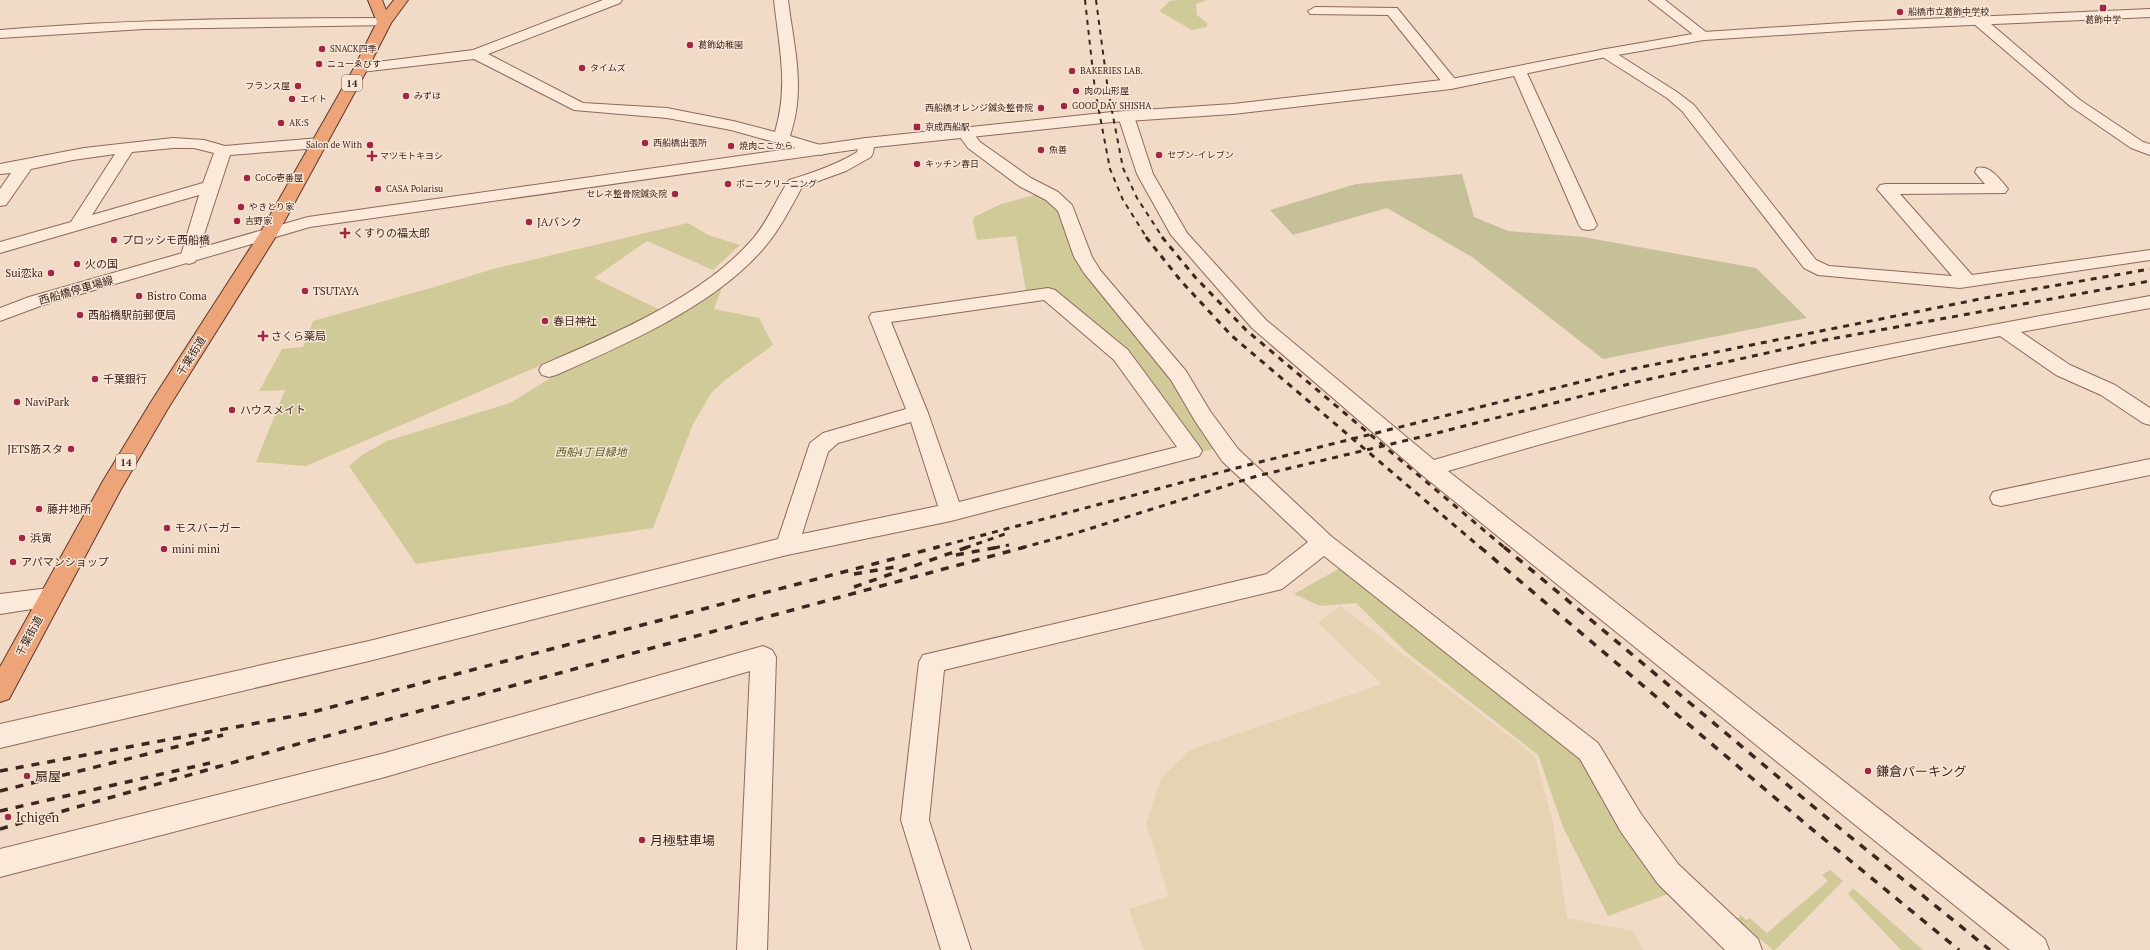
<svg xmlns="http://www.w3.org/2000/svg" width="2150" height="950" font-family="'PT Serif','Noto Sans JP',serif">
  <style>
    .farmland { fill: #e7d2b3 }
    .green { fill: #d0ca99 }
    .cemetery { fill: #c5c098 }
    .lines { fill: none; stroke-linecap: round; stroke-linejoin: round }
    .minor-casing { stroke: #8e695a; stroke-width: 2 }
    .tertiary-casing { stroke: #8e695a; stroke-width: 2 }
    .trunk-casing { stroke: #5c392e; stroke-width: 2 }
    .minor { fill: #fbe9da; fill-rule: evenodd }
    .tertiary { fill: #fbe9da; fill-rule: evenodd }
    .trunk { fill: #eca478; fill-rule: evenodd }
    .rail-far2 { stroke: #3d261f; stroke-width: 2; stroke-dasharray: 5 5; stroke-linecap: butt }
    .rail-far1 { stroke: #3d261f; stroke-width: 3; stroke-dasharray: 6 6; stroke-linecap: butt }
    .rail { stroke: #3d261f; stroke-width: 3.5; stroke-dasharray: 8 8; stroke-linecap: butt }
    .poi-dot { fill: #a12644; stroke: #f8e6d6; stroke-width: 1.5 }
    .labels { text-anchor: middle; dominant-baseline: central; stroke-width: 3; stroke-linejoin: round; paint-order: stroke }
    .far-poi-label { font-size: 9px; fill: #3d261f; stroke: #f8e6d6; text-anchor: start }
    .shield { fill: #f8e6d6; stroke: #756056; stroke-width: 1 }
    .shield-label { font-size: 10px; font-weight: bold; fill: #3d261f }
    .poi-label { font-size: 11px; fill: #3d261f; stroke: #f8e6d6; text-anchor: start }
    .street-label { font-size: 11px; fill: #3d261f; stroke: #f8e6d6 }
    .park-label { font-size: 11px; font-style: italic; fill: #5a5b24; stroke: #f8e6d6 }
    .near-poi-label { font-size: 13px; fill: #3d261f; stroke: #f8e6d6; text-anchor: start }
  </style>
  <rect width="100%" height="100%" fill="#f1dac6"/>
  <path class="farmland" d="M1340 606 1535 756 1553 823 1567 918 1633 931 1643 950H1144L1129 909 1169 896 1146 824 1161 778 1190 750 1382 684 1318 623Z"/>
  <g class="green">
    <path d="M1177 0H1207L1196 4 1197 15 1207 23V27L1192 30 1159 11 1170 1Z"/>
    <path d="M1039 194 1044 196 1059 212 1218 448 1199 452 1055 293 1041 289 1026 290 1016 236 977 240 973 222 974 217 1001 204Z"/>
    <path d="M688 223 708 235 740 245 713 270 647 241 594 278 660 310 595 342 306 466 256 462 285 390 259 391 282 349 303 347 313 321 438 286 493 269Z"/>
    <path d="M726 278 714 309 759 318 773 345 725 380 712 392 693 424 653 528 416 564 349 466 362 455 387 441 510 403 585 357Z"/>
    <path d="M1340 568 1586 763 1668 894 1608 916 1563 827 1538 755 1405 651 1356 603 1320 606 1294 594Z"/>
    <path d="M1830 870 1843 881 1775 950H1773L1737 919 1741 915 1746 920 1750 918 1767 933 1828 881 1822 875Z"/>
    <path d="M1853 888 1923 950H1901L1848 894Z"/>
  </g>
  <path class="cemetery" d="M1462 174 1474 217 1508 231 1583 237 1756 268 1807 318 1603 359 1472 257 1387 208 1293 235 1270 210 1356 184Z"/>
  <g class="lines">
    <defs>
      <g id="minor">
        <path d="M603 0H622L620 3 488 54 583 103 667 108 733 121 775 132C789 85 779 47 774 0H788C792 34 801 69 797 104 796 115 793 126 790 136L827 147 829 150 827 153 821 155 731 130 667 118 574 110 474 59 361 72 356 71 354 68 356 65 361 64 473 50Z"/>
        <path d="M1649 0H1665L1711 36 1709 39H1699Z"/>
        <path d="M1315 7 1397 8 1459 84 1456 87H1446L1388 15 1310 14 1308 11Z"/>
        <path d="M1979 17 1984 18 2080 100 2143 142 2150 144V155L2131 148 2070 106 1974 24 1972 21 1974 18Z"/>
        <path d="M384 18 389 19 391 22 389 25 144 29 0 38V30C128 19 256 18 384 18Z"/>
        <path d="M1606 49 1611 50 1677 92 1694 105 1816 260 1829 266 1952 276 1877 189 1880 185 1886 184H1985L1975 172 1977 168C1990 165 2000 179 2008 189L2005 193 1900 194 1972 275 2150 250V260L1960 288 1818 275 1804 268 1682 111 1667 98 1601 56 1599 53 1601 50Z"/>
        <path d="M1519 67 1524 68 1526 71 1597 225 1594 229 1588 230 1582 229 1579 225 1512 71 1514 68Z"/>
        <path d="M1126 111 1132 113 1134 116 1153 174 1187 233 1266 320 1434 460C1562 422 1692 386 1823 358 1932 335 2041 316 2150 296V308L2021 332 2070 365 2115 385 2150 408V425L2143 423 2101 395 2056 375 2000 336C1813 371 1630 417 1448 471L2045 939 2049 950H2010L1422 475 1252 328 1171 235 1137 174 1118 116 1120 113Z"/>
        <path d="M965 128 971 130 980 142 1031 178 1058 192 1072 205 1092 257 1100 270 1186 371 1210 411 1238 449 1332 537 1598 743 1641 814 1678 864 1758 939 1762 950H1725L1658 884 1621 832 1580 759 1324 556 1282 589 1274 591 944 670 929 820 971 950H941L901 820 919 662 923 655 1267 574 1308 542 1222 461 1195 421 1171 380 1084 273 1074 257 1058 211 1046 200 1019 186 968 148 957 133 959 130Z"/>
        <path d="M173 138 204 140 225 146 319 138 325 140 327 143 325 146 319 148 230 155 195 262 189 264 183 262 180 258 199 195 0 253V242L71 222 115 154 73 160 31 169 6 205 0 206V189L11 173 0 174V164L84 148ZM173 148H194L214 153 203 183 92 215 132 152Z"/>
        <path d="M866 138 872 140C875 145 874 152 871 157L846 171 802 187C790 209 779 231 763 249 714 306 624 345 556 375L549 377 542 375 539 370 542 365C610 336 700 298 750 242 767 224 775 201 789 180 812 173 836 165 857 152L860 140Z"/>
        <path d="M1048 288 1055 290 1128 350 1199 446 1202 451 1199 456 951 521 787 555 369 661 0 748V724L369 641 778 539 810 443 823 433 906 409 869 317 872 313ZM1044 300 1114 360 1177 447 959 502 928 413 891 322ZM911 422 938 506 802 534 828 452 838 443Z"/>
        <path d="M2150 459V475L2001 506 1993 504 1990 498 1993 492 2001 490Z"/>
        <path d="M763 646 772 650 776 657 767 950H737L750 671 385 777 0 877V849L385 753Z"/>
      </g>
      <g id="tertiary">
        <path d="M2150 9V17L1858 30 1704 40 1606 57 1451 89 1233 114 1112 122 866 148 310 227 43 305 0 321V308L29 297 308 217 866 138 1112 112 1233 104 1451 79 1606 49 1704 32 1858 22Z"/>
        <path d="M49 588 58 591 61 598 58 605 0 614V594Z"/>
      </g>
      <path id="trunk" d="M368 0H382L386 10 394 0H408L391 23 368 68 278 233 167 410 121 489 9 699 0 702V667L103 481 151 402 260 233 354 68 377 22Z"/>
    </defs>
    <use href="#minor" class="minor-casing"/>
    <use href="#tertiary" class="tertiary-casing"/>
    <use href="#trunk" class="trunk-casing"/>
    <use href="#minor" class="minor"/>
    <use href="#tertiary" class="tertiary"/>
    <use href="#trunk" class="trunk"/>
    <g class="rail-far2">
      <path d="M1085 0 1095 90 1110 169 1123 200 1147 238"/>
      <path d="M1096 0 1108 90 1123 168 1137 198 1163 238"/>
    </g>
    <g class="rail-far1">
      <path d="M1146 237 1181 281 1232 336 1481 548"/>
      <path d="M1162 237 1195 277 1246 330 1505 548"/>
      <path d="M934 548 1248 465 1632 369 1995 296 2150 269"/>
      <path d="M965 548 1005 534"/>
      <path d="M994 548 1009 545"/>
      <path d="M1021 548 1076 533 1257 476 1429 435 1641 381 1825 340 2150 281"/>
    </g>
    <g class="rail">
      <path d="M1480 547 1807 825 1959 950"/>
      <path d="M1504 547 1821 813 1990 950"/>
      <path d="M956 555 999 547"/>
      <path d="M854 574 901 566"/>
      <path d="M854 587 968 547"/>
      <path d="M0 771 305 714 938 547"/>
      <path d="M0 791 223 735"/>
      <path d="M0 811 210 763"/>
      <path d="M0 829 305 742 1025 547"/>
    </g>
  </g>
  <g class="poi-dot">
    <rect x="2099" y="4" width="8" height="8" rx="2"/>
    <circle cx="1900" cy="12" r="4"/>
    <circle cx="690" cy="45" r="4"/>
    <circle cx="322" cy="49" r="4"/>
    <circle cx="319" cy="64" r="4"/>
    <circle cx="582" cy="68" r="4"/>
    <circle cx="1072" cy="71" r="4"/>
    <circle cx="298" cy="86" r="4"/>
    <circle cx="1076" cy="91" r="4"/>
    <circle cx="406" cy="96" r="4"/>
    <circle cx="292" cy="99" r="4"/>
    <circle cx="1064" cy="106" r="4"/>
    <circle cx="1041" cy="108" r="4"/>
    <circle cx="281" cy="123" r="4"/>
    <rect x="913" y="123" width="8" height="8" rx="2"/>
    <circle cx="645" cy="143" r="4"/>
    <circle cx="370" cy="145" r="4"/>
    <circle cx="731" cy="146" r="4"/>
    <circle cx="1041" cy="150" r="4"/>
    <circle cx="1159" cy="155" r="4"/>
    <path d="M370 150h4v4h4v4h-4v4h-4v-4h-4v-4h4z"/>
    <circle cx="917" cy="164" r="4"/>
    <circle cx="247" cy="178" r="4"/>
    <circle cx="728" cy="184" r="4"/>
    <circle cx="378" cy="189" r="4"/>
    <circle cx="675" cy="194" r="4"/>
    <circle cx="241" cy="207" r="4"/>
    <circle cx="237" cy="221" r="4"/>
    <circle cx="529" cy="222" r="4"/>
    <path d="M343 227h4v4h4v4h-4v4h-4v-4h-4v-4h4z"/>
    <circle cx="114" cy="240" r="4"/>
    <circle cx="77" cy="264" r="4"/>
    <circle cx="51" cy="273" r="4"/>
    <circle cx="305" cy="291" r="4"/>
    <circle cx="139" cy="296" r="4"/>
    <circle cx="80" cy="315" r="4"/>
    <circle cx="545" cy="321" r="4"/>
    <path d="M261 330h4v4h4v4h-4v4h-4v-4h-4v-4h4z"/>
    <circle cx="95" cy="379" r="4"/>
    <circle cx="17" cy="402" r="4"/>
    <circle cx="232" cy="410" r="4"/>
    <circle cx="71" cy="449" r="4"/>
    <circle cx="39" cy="509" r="4"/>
    <circle cx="167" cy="528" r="4"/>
    <circle cx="22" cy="538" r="4"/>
    <circle cx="164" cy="549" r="4"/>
    <circle cx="13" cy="562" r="4"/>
    <circle cx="1868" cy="771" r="4"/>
    <circle cx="27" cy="776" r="4"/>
    <circle cx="8" cy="817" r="4"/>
    <circle cx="642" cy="840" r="4"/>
  </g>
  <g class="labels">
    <g class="far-poi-label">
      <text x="1908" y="12">船橋市立葛飾中学校</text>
      <text x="2103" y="20" text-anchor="middle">葛飾中学</text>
      <text x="698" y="45">葛飾幼稚園</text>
      <text x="330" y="49">SNACK四季</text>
      <text x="327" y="64">ニューゑびす</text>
      <text x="590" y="68">タイムズ</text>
      <text x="1080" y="71">BAKERIES LAB.</text>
      <text x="290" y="86" text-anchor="end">フランス屋</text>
      <text x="1084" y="91">肉の山形屋</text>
      <text x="414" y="96">みずほ</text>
      <text x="300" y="99">エイト</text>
      <text x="1072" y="106">GOOD DAY SHISHA</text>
      <text x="1033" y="108" text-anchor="end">西船橋オレンジ鍼灸整骨院</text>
      <text x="289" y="123">AK:S</text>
      <text x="925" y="127">京成西船駅</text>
      <text x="653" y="143">西船橋出張所</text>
      <text x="362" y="145" text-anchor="end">Salon de With</text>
      <text x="739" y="146">焼肉ここから</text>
      <text x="1049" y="150">魚善</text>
      <text x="1167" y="155">セブン-イレブン</text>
      <text x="380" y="156">マツモトキヨシ</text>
      <text x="925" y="164">キッチン春日</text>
      <text x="255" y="178">CoCo壱番屋</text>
      <text x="736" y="184">ポニークリーニング</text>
      <text x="386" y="189">CASA Polarisu</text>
      <text x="667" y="194" text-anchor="end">セレネ整骨院鍼灸院</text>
      <text x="249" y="207">やきとり家</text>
      <text x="245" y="221">吉野家</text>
    </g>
    <g class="shield">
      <rect x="342" y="75" width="20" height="16" rx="3"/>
      <rect x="116" y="454" width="20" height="16" rx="3"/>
    </g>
    <g class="shield-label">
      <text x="352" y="83">14</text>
      <text x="126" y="462">14</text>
    </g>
    <g class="poi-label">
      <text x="537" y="222">JAバンク</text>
      <text x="353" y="233">くすりの福太郎</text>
      <text x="122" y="240">プロッシモ西船橋</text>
      <text x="85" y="264">火の国</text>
      <text x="43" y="273" text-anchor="end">Sui恋ka</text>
      <text x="313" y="291">TSUTAYA</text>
      <text x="147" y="296">Bistro Coma</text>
      <text x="88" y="315">西船橋駅前郵便局</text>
      <text x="553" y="321">春日神社</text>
      <text x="271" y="336">さくら薬局</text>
      <text x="103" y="379">千葉銀行</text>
      <text x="25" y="402">NaviPark</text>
      <text x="240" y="410">ハウスメイト</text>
      <text x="63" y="449" text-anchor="end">JETS筋スタ</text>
      <text x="47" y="509">藤井地所</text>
      <text x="175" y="528">モスバーガー</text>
      <text x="30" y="538">浜寅</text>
      <text x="172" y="549">mini mini</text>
      <text x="21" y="562">アパマンショップ</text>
    </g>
    <g class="street-label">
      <text transform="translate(76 290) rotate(-16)">西船橋停車場線</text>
      <text transform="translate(191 356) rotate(-58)">千葉街道</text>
      <text transform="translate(29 636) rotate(-62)">千葉街道</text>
    </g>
    <g class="park-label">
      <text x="591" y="452">西船4丁目緑地</text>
    </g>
    <g class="near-poi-label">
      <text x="1876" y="771">鎌倉パーキング</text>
      <text x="35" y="776">扇屋</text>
      <text x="16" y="817">Ichigen</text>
      <text x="650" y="840">月極駐車場</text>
    </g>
  </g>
</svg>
